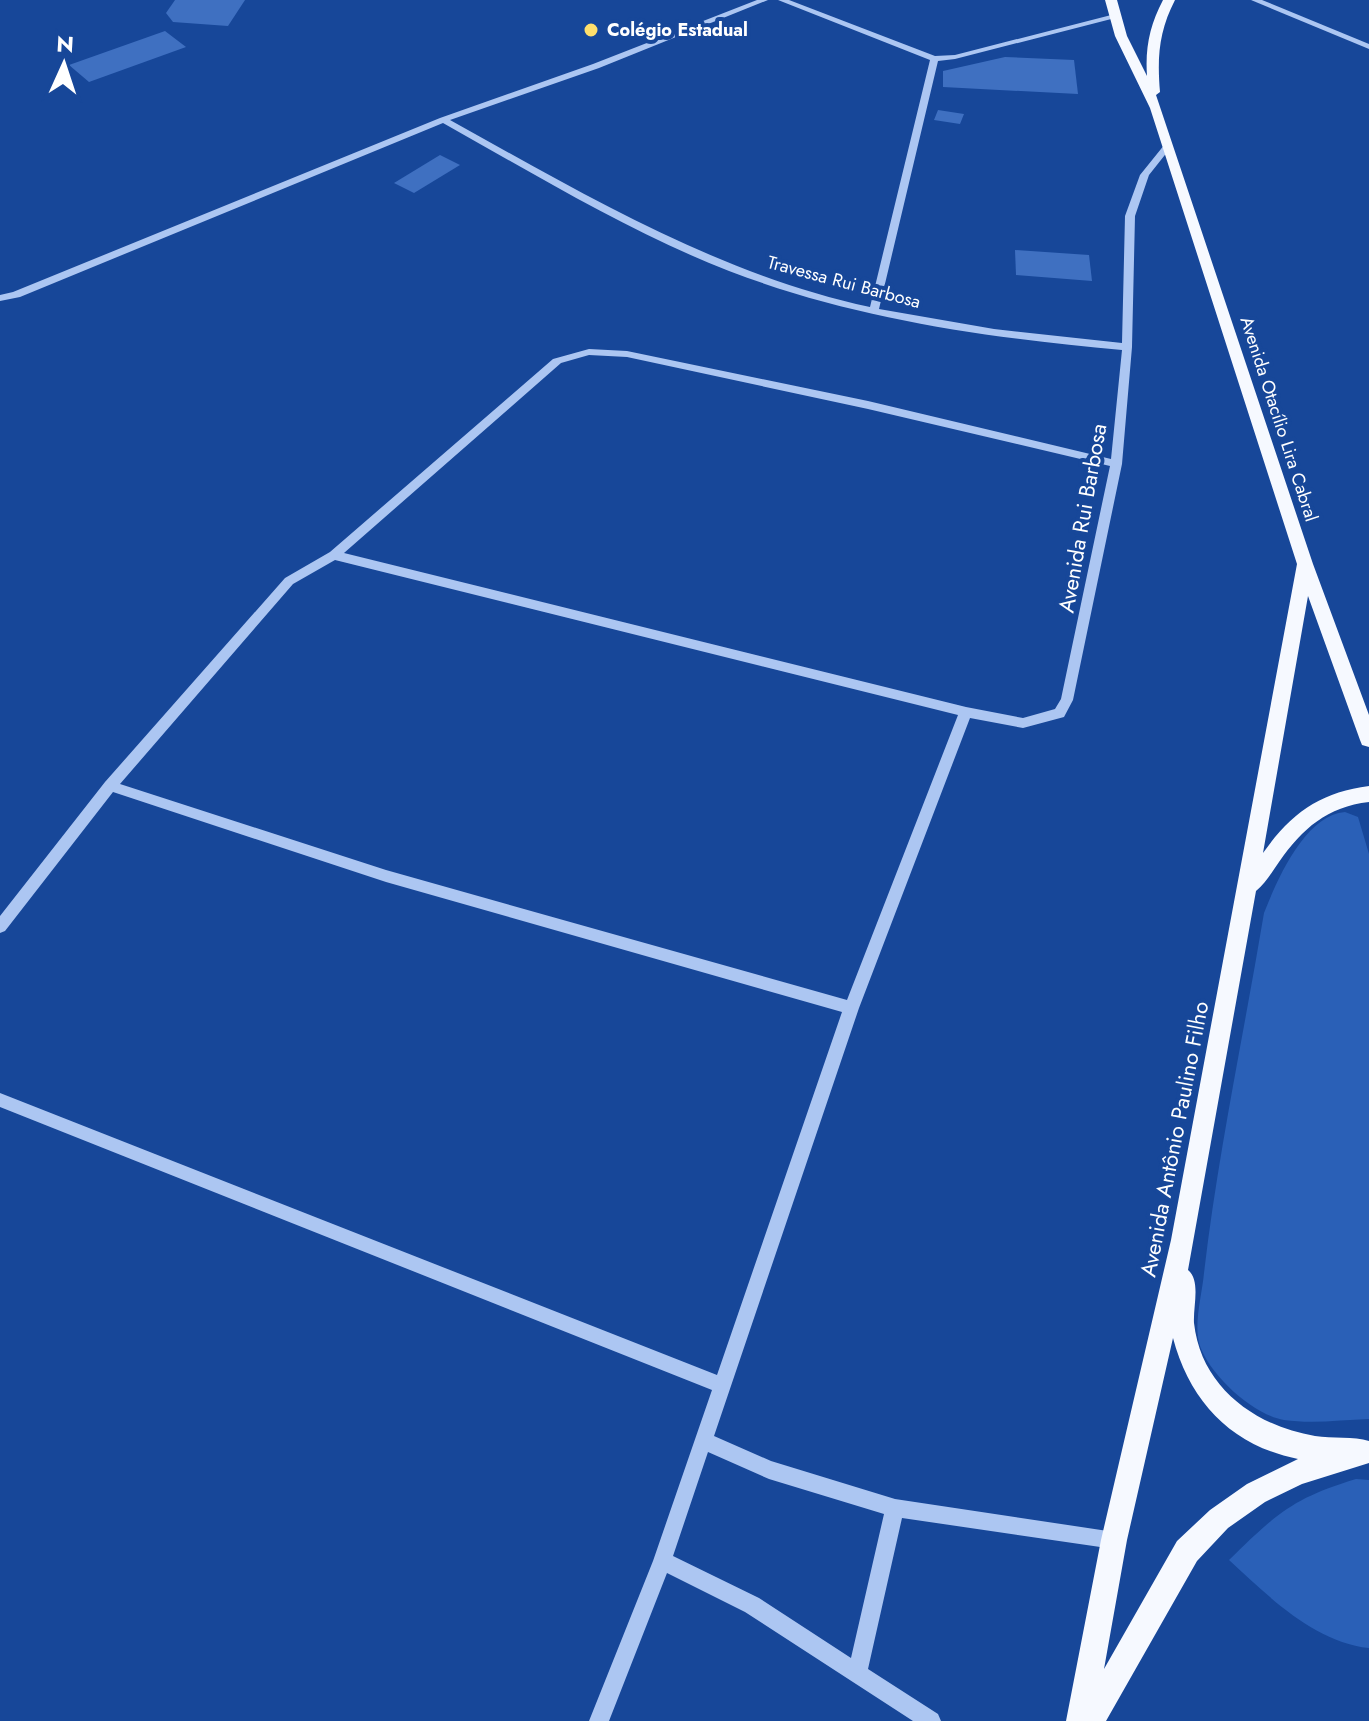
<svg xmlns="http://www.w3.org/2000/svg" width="1369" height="1721" font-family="Jost,sans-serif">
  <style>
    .green { fill: #2a60b7 }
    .building { fill: #3f70c1 }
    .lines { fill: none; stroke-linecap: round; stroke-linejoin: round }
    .minor { fill: #acc6f2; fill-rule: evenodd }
    .major { fill: #f6f9ff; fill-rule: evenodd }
    .poi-dot { fill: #ffdf6c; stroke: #174799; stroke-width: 3 }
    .labels { text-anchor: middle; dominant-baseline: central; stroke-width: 8; stroke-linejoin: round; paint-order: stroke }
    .far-poi-label { font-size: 18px; font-weight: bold; fill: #fff; stroke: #174799; text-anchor: start }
    .far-street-label { font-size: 18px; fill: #fff; stroke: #174799 }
    .street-label { font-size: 22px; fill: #fff; stroke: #174799 }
  </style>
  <rect width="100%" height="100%" fill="#174799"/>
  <g class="green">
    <path d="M1345 812 1358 817 1369 854V1419C1341 1420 1312 1424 1284 1420 1253 1415 1210 1375 1200 1346 1193 1325 1202 1295 1204 1273 1218 1153 1244 1033 1264 913 1277 880 1305 815 1345 812Z"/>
    <path d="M1356 1479 1369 1480V1648C1314 1642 1268 1596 1229 1560 1276 1514 1293 1498 1356 1479Z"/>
  </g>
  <g class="building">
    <path d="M175 0H245L228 26 173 22 166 13Z"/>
    <path d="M165 31 186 47 89 82 69 65Z"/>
    <path d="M1005 57 1074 60 1078 94 943 87V71Z"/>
    <path d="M938 110 964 114 960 124 934 120Z"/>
    <path d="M440 155 460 165 414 193 394 183Z"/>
    <path d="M1015 250 1089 255 1092 281 1016 275Z"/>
  </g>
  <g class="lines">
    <g class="minor">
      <path d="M757 0H768L599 68 450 120C585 195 718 274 870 307L930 60 778 0H789L935 56 955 55 1119 13V17L955 59 938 61 879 309 994 329 1122 343 1125 216 1140 175 1165 144 1172 146 1149 175 1135 216 1132 347 1122 464 1073 700 1064 717 1023 728 970 718 859 1008 714 1436 771 1461 895 1499 1121 1533 1123 1540 1121 1547 1114 1549 902 1518 868 1669 938 1714 941 1721H913L745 1612 667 1573 609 1721H589L653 1561 712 1390 0 1107V1093L717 1375 842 1012 386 882 113 792 5 931 0 933V916L105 782 285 578 330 552 553 359 589 349 627 351 868 401 1111 459 1122 350C989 338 854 319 729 271 629 232 536 175 443 123L20 297 0 301V295L13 292 440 118 593 64ZM589 355 627 357 868 409 1110 466 1061 699 1055 709 1023 718 966 707 344 553 561 363ZM335 560 958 715 847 1000 386 870 120 784 293 584ZM708 1452 769 1479 884 1514 851 1658 759 1598 673 1556Z"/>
      <path d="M1251 0H1262L1369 44V49Z"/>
    </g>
    <path class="major" d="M1105 0H1117L1127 36 1147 76C1145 47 1150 25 1163 0H1175C1159 31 1157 57 1160 92L1156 95 1313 564 1369 715V747L1362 745 1360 740 1308 596 1263 853C1291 813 1321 792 1369 786V802C1327 807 1303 828 1279 862 1272 872 1265 884 1256 891L1188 1270C1201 1281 1193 1306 1194 1323 1201 1387 1255 1426 1315 1436 1332 1439 1354 1436 1369 1441V1463L1302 1484 1265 1502 1228 1528 1197 1561 1106 1721H1066L1101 1540 1171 1240 1297 564 1150 108 1115 36ZM1173 1338C1190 1402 1232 1446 1298 1459L1247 1484 1210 1510 1177 1541 1104 1669 1127 1540Z"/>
  </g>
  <circle class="poi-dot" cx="591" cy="30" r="8"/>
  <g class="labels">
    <g class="far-poi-label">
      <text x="607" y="30">Colégio Estadual</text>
    </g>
    <g class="far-street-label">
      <text transform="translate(844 282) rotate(15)">Travessa Rui Barbosa</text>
      <text transform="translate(1279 419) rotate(72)">Avenida Otacílio Lira Cabral</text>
    </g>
    <g class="street-label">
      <text transform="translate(1082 518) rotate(-80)">Avenida Rui Barbosa</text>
      <text transform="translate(1174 1139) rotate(-79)">Avenida Antônio Paulino Filho</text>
    </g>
  </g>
  <g transform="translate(64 64) rotate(3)" stroke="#174799" stroke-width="6" paint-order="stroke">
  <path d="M0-6L14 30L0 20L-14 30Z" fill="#ffffff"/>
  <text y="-12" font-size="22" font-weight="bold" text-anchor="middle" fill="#ffffff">N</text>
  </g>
</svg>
